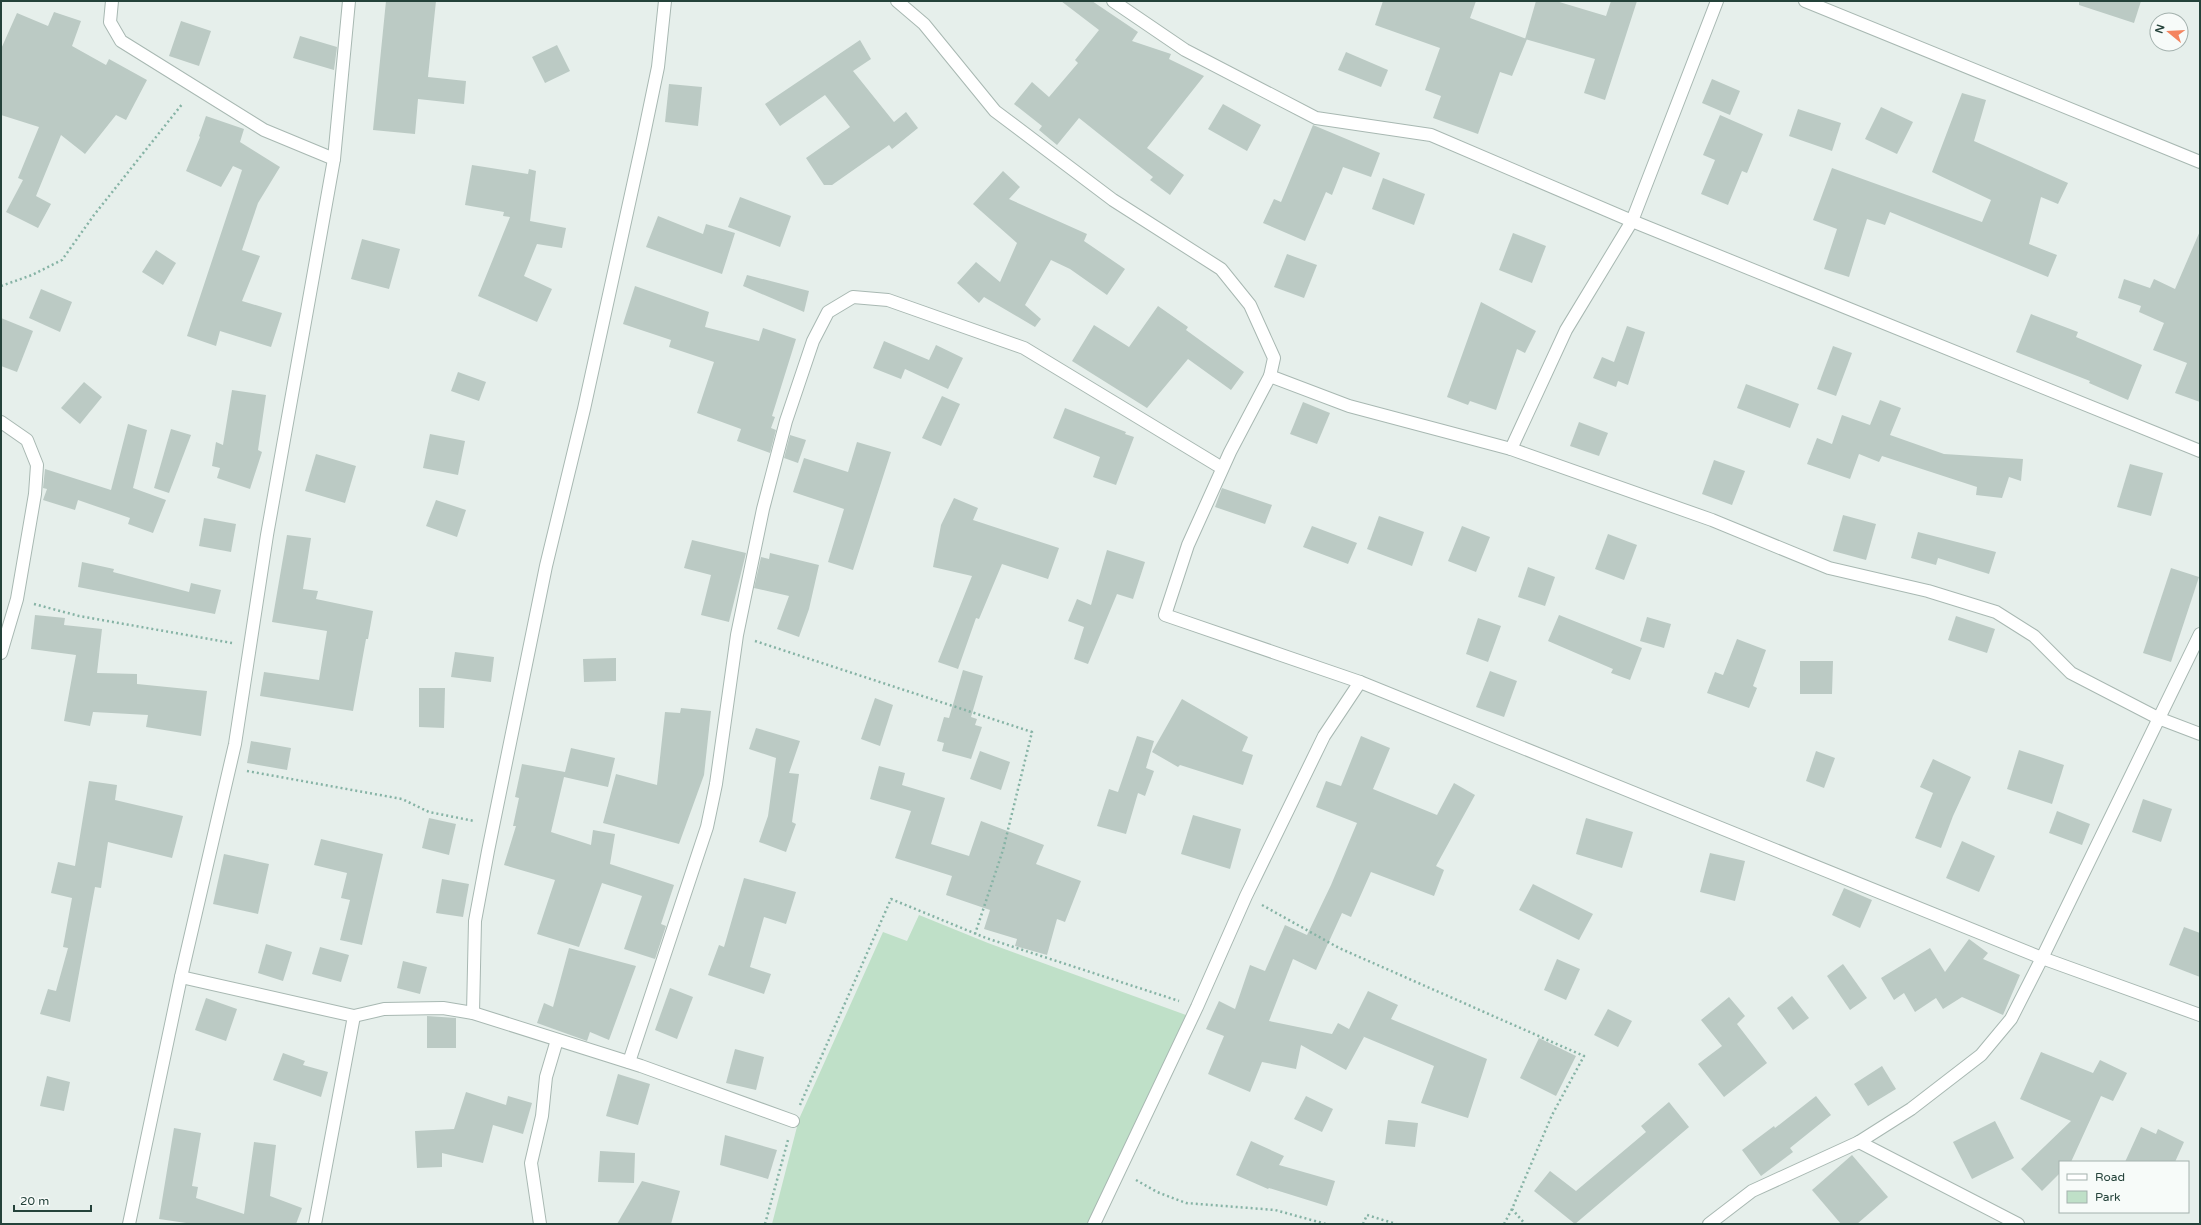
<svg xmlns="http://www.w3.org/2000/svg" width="2201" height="1225" font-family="'Varela Round',sans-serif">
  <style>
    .green { fill: #bfe0c8 }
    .building { fill: #bbcac4 }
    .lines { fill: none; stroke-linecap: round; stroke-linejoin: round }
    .minor-casing { stroke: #a8b8b2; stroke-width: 14 }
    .path { stroke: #86b3a5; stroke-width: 2.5; stroke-dasharray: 2 3; stroke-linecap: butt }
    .minor { stroke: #fff; stroke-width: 12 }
  </style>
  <rect width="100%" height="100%" fill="#e6efeb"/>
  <path class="green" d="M919 915 988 943 1186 1015 1092 1224H772L799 1119 883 932 907 941Z"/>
  <g class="building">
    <path d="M386 1H436L428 77 466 81 464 104 418 99 415 134 373 130Z"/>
    <path d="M1061 1H1092L1138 32 1132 41 1171 54 1169 59 1204 76 1147 148 1184 175 1170 195 1150 180 1153 177 1079 118 1057 145 1039 130 1042 126 1014 104 1032 82 1049 97 1078 63 1075 60 1099 30Z"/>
    <path d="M1383 1H1476L1470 18 1527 39 1512 76 1500 72 1478 134 1433 118 1441 96 1425 90 1440 48 1375 25Z"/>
    <path d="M1536 1H1556L1606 16 1611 1H1637L1605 100 1584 93 1595 59 1525 39Z"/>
    <path d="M2079 1H2141L2134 23 2079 5Z"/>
    <path d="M54 12 81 21 72 46 106 65 109 59 147 80 126 120 116 115 85 154 61 135 36 196 51 204 38 228 6 212 23 180 18 178 39 127 1 115V49L17 13 48 26Z"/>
    <path d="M181 21 211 31 199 66 169 56Z"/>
    <path d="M300 36 337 47 334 70 293 58Z"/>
    <path d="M860 40 871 59 853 71 894 122 906 112 918 128 892 149 889 145 832 185H824L806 158 850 127 825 95 780 126 765 104Z"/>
    <path d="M557 45 570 71 545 83 532 57Z"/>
    <path d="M1346 52 1388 70 1381 87 1338 70Z"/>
    <path d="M1712 79 1740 91 1730 115 1702 103Z"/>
    <path d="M669 84 702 87 698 126 665 122Z"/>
    <path d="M1962 93 1986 100 1974 141 2068 183 2058 204 2041 197 2029 244 2057 255 2048 277 1890 212 1885 225 1867 219 1849 277 1824 269 1837 229 1813 220 1832 168 1982 222 1991 200 1932 172Z"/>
    <path d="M1223 104 1261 125 1247 151 1208 129Z"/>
    <path d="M1881 107 1913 122 1897 154 1865 139Z"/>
    <path d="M1798 109 1841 123 1832 151 1789 136Z"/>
    <path d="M1720 115 1763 134 1747 173 1742 171 1728 205 1701 194 1715 160 1703 155Z"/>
    <path d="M206 116 244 129 240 142 280 167 258 203 242 250 260 256 242 301 282 313 271 347 220 331 216 346 187 336 242 170 233 166 221 187 186 171 200 137 199 136Z"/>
    <path d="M1313 125 1380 153 1371 177 1343 167 1332 195 1326 192 1305 241 1263 223 1274 199 1281 202Z"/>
    <path d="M472 165 528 174 529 169 536 171 530 221 566 228 562 248 537 244 524 276 552 289 537 322 478 296 510 217 503 216 504 212 465 205Z"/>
    <path d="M1003 171 1020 187 1009 199 1087 234 1084 241 1125 269 1107 295 1070 269 1051 260 1025 305 1041 319 1035 327 984 297 979 303 957 283 976 262 1000 282 1017 243 973 204Z"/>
    <path d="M1383 178 1425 194 1414 225 1372 209Z"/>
    <path d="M740 197 791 216 780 247 728 227Z"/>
    <path d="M658 216 703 234 706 224 735 233 722 274 646 247Z"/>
    <path d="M2200 231V402L2175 393 2187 363 2153 350 2164 323 2139 312 2141 306 2118 298 2124 279 2150 288 2154 279 2175 289Z"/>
    <path d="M1513 233 1546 246 1532 283 1499 270Z"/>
    <path d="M362 239 400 249 389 289 351 279Z"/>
    <path d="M156 250 176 263 163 285 142 272Z"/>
    <path d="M1287 254 1317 265 1304 298 1274 287Z"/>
    <path d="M747 275 809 291 804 312 743 286Z"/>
    <path d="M635 286 709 312 705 327 759 341 763 328 796 339 772 416 775 417 771 428 776 430 770 453 737 441 741 429 697 413 714 362 669 347 671 340 623 324Z"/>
    <path d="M41 289 72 302 60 332 29 318Z"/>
    <path d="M1481 302 1536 331 1525 353 1517 349 1496 410 1470 401 1468 405 1447 397Z"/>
    <path d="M1158 306 1188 327 1186 330 1244 372 1231 390 1188 359 1147 408 1072 361 1094 325 1129 347Z"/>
    <path d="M2031 314 2078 332 2076 337 2142 365 2128 400 2089 383 2090 381 2016 352Z"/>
    <path d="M1 318 33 331 17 372 1 366Z"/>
    <path d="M1627 326 1645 332 1628 385 1618 381 1616 387 1593 378 1602 357 1614 362Z"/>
    <path d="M884 341 929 360 936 345 963 358 948 389 905 369 901 379 873 368Z"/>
    <path d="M1833 346 1852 353 1836 396 1817 389Z"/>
    <path d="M458 372 486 382 479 401 451 391Z"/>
    <path d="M84 382 102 397 80 424 61 408Z"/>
    <path d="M1746 384 1799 404 1790 428 1737 408Z"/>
    <path d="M232 390 266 395 258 450 262 452 250 489 217 478 220 468 212 466 216 442 223 445Z"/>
    <path d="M942 396 960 404 941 446 922 438Z"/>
    <path d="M1880 400 1901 408 1890 435 1944 454 2023 459 2021 481 2009 477 2002 498 1976 495 1977 487 1882 456 1879 462 1859 454 1850 479 1807 464 1817 438 1832 444 1842 415 1870 425Z"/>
    <path d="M1303 402 1330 413 1317 444 1290 434Z"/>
    <path d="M1065 408 1126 432 1125 434 1134 437 1116 485 1093 477 1100 457 1053 438Z"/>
    <path d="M1579 422 1608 433 1599 456 1570 446Z"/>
    <path d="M128 424 147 430 133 488 166 500 153 533 128 524 130 518 78 500 75 510 43 500 47 489 43 488 45 469 111 490Z"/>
    <path d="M171 429 191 435 169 493 154 488Z"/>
    <path d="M430 434 465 441 458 475 423 468Z"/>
    <path d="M790 435 806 440 798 463 784 458Z"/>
    <path d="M857 442 891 452 853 570 828 562 844 509 793 492 804 458 848 472Z"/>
    <path d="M316 454 356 466 345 503 305 491Z"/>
    <path d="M1714 460 1745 471 1732 505 1702 494Z"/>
    <path d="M2130 464 2163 473 2151 516 2117 507Z"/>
    <path d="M1222 488 1272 505 1265 524 1215 507Z"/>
    <path d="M954 498 978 508 973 520 1059 548 1048 579 1002 564 979 619 976 618 958 669 938 662 972 576 933 567 941 525Z"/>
    <path d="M436 500 466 510 457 537 426 526Z"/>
    <path d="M1843 515 1876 524 1866 560 1833 551Z"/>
    <path d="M1379 516 1424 532 1412 566 1367 549Z"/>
    <path d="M204 518 236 524 231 552 199 546Z"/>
    <path d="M1312 526 1357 543 1348 564 1303 547Z"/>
    <path d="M1462 526 1490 537 1476 572 1448 561Z"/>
    <path d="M1918 532 1996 552 1989 574 1938 558 1936 565 1911 558Z"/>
    <path d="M1608 534 1637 545 1624 580 1595 569Z"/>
    <path d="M287 535 311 538 303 589 318 591 316 599 373 611 368 639H366L353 711 260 696 264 672 319 680 327 631 272 622Z"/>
    <path d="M692 540 746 553 729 622 701 615 711 575 684 568Z"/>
    <path d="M1107 550 1145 562 1133 599 1117 594 1088 664 1074 659 1084 627 1068 621 1077 599 1091 605Z"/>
    <path d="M770 553 819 565 809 609 799 637 777 629 789 596 754 588 761 557 769 559Z"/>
    <path d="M82 562 114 569 113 572 189 592 191 583 221 590 215 614 78 587Z"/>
    <path d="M1528 567 1555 577 1545 606 1518 597Z"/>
    <path d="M2171 568 2199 577 2171 662 2143 653Z"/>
    <path d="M35 615 65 618 64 625 102 629 97 673 137 674V684L207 691 201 736 146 727 148 715 93 712 90 726 64 721 76 655 31 649Z"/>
    <path d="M1559 615 1642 648 1630 680 1611 673 1613 669 1548 641Z"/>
    <path d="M1956 616 1995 629 1987 653 1948 640Z"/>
    <path d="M1647 617 1671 624 1664 648 1640 641Z"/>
    <path d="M1478 618 1501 626 1488 662 1466 654Z"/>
    <path d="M1737 639 1766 650 1753 686 1757 688 1749 708 1707 693 1715 672 1723 675Z"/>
    <path d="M455 652 494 657 491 682 451 677Z"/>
    <path d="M616 658V681L584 682 583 659Z"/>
    <path d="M1800 661H1833L1832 694H1800Z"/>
    <path d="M963 670 983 676 971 717 977 719 975 725 982 727 971 759 942 751 944 743 937 741 944 717 949 718Z"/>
    <path d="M1490 671 1517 681 1504 717 1476 707Z"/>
    <path d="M419 688H445L444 728 419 727Z"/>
    <path d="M875 698 893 705 880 746 861 739Z"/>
    <path d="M1182 699 1248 737 1242 751 1253 755 1243 785 1180 765 1178 767 1152 752Z"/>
    <path d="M681 708 711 711 704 775 679 844 603 823 616 774 657 785 665 712 680 713Z"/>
    <path d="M756 728 800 741 789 773 799 774 792 822 796 824 786 852 759 842 768 816 776 758 749 749Z"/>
    <path d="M1137 736 1154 741 1146 768 1154 771 1145 796 1138 793 1126 834 1097 826 1109 789 1118 792Z"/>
    <path d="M1361 736 1390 748 1373 789 1437 815 1454 783 1475 795 1436 866 1444 870 1434 896 1371 872 1351 917 1342 913 1316 970 1293 959 1269 1021 1332 1034 1338 1023 1349 1029 1368 991 1398 1005 1391 1019 1487 1059 1468 1118 1421 1103 1434 1066 1362 1036 1364 1037 1346 1070 1301 1045 1296 1069 1262 1062 1250 1092 1208 1074 1224 1036 1206 1029 1219 1001 1235 1009 1250 965 1265 971 1285 925 1307 935 1331 885 1357 823 1316 807 1326 781 1341 786Z"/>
    <path d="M251 741 291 748 287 770 247 763Z"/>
    <path d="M571 748 615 758 608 787 564 777 551 832 591 845 593 830 615 834 610 864 674 885 661 924 666 926 655 959 624 949 642 896 602 883 579 947 537 934 555 880 504 865 516 826H513L519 798 515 797 522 764 565 772Z"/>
    <path d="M2019 750 2064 765 2052 804 2007 789Z"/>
    <path d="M980 751 1010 762 1001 790 970 779Z"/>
    <path d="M1816 751 1835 758 1824 788 1806 781Z"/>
    <path d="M1933 759 1971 777 1953 816 1941 848 1915 838 1933 793 1920 787Z"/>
    <path d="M879 766 905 773 902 785 945 798 931 844 969 856 981 821 1044 845 1036 864 1081 881 1065 922 1057 919 1047 955 1015 946 1017 939 984 929 990 910 946 895 952 876 895 858 911 811 870 799Z"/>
    <path d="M89 781 117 785 115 800 183 816 172 858 108 842 101 888 95 887 70 1022 40 1014 48 989 56 991 68 948 63 947 72 898 51 893 58 862 75 866Z"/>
    <path d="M2143 799 2172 809 2161 842 2132 832Z"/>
    <path d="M2057 811 2090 824 2082 845 2049 833Z"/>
    <path d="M1193 815 1241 829 1230 869 1181 854Z"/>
    <path d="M429 818 456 824 449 855 422 848Z"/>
    <path d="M1586 818 1633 832 1622 868 1576 854Z"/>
    <path d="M321 839 383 854 362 945 340 940 350 900 341 898 347 873 314 865Z"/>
    <path d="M1962 841 1995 856 1979 892 1946 878Z"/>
    <path d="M1710 853 1745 861 1735 901 1700 892Z"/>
    <path d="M224 854 269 864 258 914 213 904Z"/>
    <path d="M744 878 796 892 786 924 764 917 750 967 771 974 764 994 708 975 719 945 724 947Z"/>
    <path d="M442 879 469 884 463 917 436 913Z"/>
    <path d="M1533 884 1593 914 1579 940 1519 910Z"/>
    <path d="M1844 888 1872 900 1860 928 1832 915Z"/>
    <path d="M2184 927 2200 933V977L2169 965Z"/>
    <path d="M1969 939 1988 953 1983 959 2020 975 2003 1015 1962 997 1943 1009 1936 998 1915 1012 1904 993 1894 1000 1881 978 1930 948 1945 972Z"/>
    <path d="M266 944 292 952 283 981 258 973Z"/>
    <path d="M320 947 349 955 341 982 312 974Z"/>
    <path d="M569 948 636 966 609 1040 590 1032 587 1041 537 1023 544 1003 553 1007Z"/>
    <path d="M1557 959 1580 969 1566 1000 1544 990Z"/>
    <path d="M403 961 427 967 420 994 397 988Z"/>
    <path d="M1843 964 1867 998 1850 1010 1827 976Z"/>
    <path d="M670 988 693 997 677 1039 655 1030Z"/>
    <path d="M1792 996 1809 1018 1793 1030 1777 1008Z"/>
    <path d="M1729 997 1745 1016 1737 1024 1767 1063 1724 1097 1698 1064 1722 1046 1701 1020Z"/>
    <path d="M206 998 237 1009 226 1041 195 1030Z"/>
    <path d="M1608 1009 1632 1021 1618 1047 1594 1035Z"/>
    <path d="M427 1016 456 1018V1048H427Z"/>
    <path d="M1539 1038 1576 1056 1556 1096 1520 1078Z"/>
    <path d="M735 1049 764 1057 756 1090 726 1083Z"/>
    <path d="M2041 1052 2093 1073 2100 1060 2127 1073 2113 1101 2101 1096 2071 1162H2060V1173L2042 1191 2021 1169 2071 1121 2020 1099Z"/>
    <path d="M283 1053 305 1061 303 1065 328 1072 321 1097 273 1080Z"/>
    <path d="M1882 1066 1896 1089 1868 1106 1854 1084Z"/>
    <path d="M618 1074 650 1084 638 1125 606 1116Z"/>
    <path d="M47 1076 70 1082 64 1111 40 1106Z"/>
    <path d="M466 1092 506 1105 508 1096 532 1103 523 1134 493 1125 483 1163 442 1153V1167L417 1168 415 1131 454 1129Z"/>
    <path d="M1306 1096 1333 1109 1322 1132 1294 1119Z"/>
    <path d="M1816 1096 1831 1115 1790 1148 1793 1152 1761 1176 1742 1150 1774 1126 1775 1128Z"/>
    <path d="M1669 1102 1689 1127 1575 1224 1534 1191 1550 1171 1576 1191 1646 1132 1641 1126Z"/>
    <path d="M1388 1120 1418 1123 1415 1147 1385 1144Z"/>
    <path d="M1995 1121 2014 1158 1972 1179 1953 1142Z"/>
    <path d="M2141 1127 2156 1134 2158 1129 2184 1142 2175 1162H2125Z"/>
    <path d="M174 1128 201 1133 192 1186 198 1187 196 1198 244 1214 254 1142 276 1145 270 1196 302 1208 296 1224H193L159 1219Z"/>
    <path d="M725 1135 777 1150 768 1179 720 1165Z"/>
    <path d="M1251 1141 1284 1156 1279 1165 1335 1181 1327 1206 1269 1188 1268 1189 1236 1175Z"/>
    <path d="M600 1151 635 1153 634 1183 598 1182Z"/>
    <path d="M1852 1155 1888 1197 1857 1224H1841L1812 1190Z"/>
    <path d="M642 1181 680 1191 671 1224H617Z"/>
  </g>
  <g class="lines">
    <defs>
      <g id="minor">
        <path d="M112 1 110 22 121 41 264 130 334 159"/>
        <path d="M897 1 924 24 995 111 1113 200 1221 269 1250 305 1274 358 1270 376 1349 406 1511 449 1712 520 1829 568 1928 591 1996 612 2034 636 2071 673 2158 718 2200 734"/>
        <path d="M1113 1 1185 50 1316 118 1431 135 1632 221 2200 451"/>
        <path d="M1805 1 2200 162"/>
        <path d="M1270 376 1230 452 1188 545 1165 615 1360 682 2042 958 2200 1015"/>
        <path d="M1 422 27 440 37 465 35 494 17 599 1 653"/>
        <path d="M1511 449 1566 330 1632 221 1717 1"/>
        <path d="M181 977 354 1016 384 1009 443 1008 473 1013 641 1066 793 1121"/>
        <path d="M473 1013 475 921 488 851 546 566 584 409 642 144 658 67 665 1"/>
        <path d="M629 1062 707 827 716 784 737 635 763 509 786 421 813 341 828 312 853 297 888 300 1024 348 1222 468"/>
        <path d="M1859 1142 2018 1224"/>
        <path d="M129 1224 181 977 235 744 267 535 334 159 349 1"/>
        <path d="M315 1224 354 1016"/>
        <path d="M540 1224 531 1163 542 1116 546 1077 557 1040"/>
        <path d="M1094 1224 1197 1007 1246 896 1324 736 1360 682"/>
        <path d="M1709 1224 1752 1191 1859 1142 1911 1109 1981 1055 2011 1019 2042 958 2200 634"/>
      </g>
    </defs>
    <use href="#minor" class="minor-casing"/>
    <g class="path">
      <path d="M1 286 32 275 62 260 94 215 183 103"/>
      <path d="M34 604 79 616 232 643"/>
      <path d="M755 641 1032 732 1003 850 975 934"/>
      <path d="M247 771 402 799 429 812 474 821"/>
      <path d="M1262 905 1339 948 1584 1056 1552 1115 1512 1209 1525 1224"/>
      <path d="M800 1105 891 899 986 938 1179 1001"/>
      <path d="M1136 1180 1157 1192 1186 1203 1275 1210 1326 1224"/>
      <path d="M765 1224 788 1140"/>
      <path d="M1363 1224 1367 1215 1396 1224"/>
      <path d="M1504 1224 1512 1209"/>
    </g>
    <use href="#minor" class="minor"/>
  </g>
  <rect width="2201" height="1225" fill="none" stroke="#24423a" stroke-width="4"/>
  <rect x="2059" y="1161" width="130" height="52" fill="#f7fbf9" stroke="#a3b1ad"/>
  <rect x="2067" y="1174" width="20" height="6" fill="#ffffff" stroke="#a3b1ad"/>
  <text x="2095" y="1181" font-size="12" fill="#24423a">Road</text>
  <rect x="2067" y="1191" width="20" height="12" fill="#bfe0c8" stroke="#a3b1ad"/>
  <text x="2095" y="1201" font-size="12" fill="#24423a">Park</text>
  <g transform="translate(2169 32) rotate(288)"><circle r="19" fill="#f7fbf9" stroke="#a3b1ad"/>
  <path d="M0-3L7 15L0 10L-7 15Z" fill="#f4845f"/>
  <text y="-6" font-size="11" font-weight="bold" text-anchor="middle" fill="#24423a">N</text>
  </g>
  <path d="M14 1205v6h77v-6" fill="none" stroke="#24423a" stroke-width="2"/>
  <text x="20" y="1205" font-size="12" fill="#24423a" stroke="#f7fbf9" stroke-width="3" paint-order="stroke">20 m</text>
</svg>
